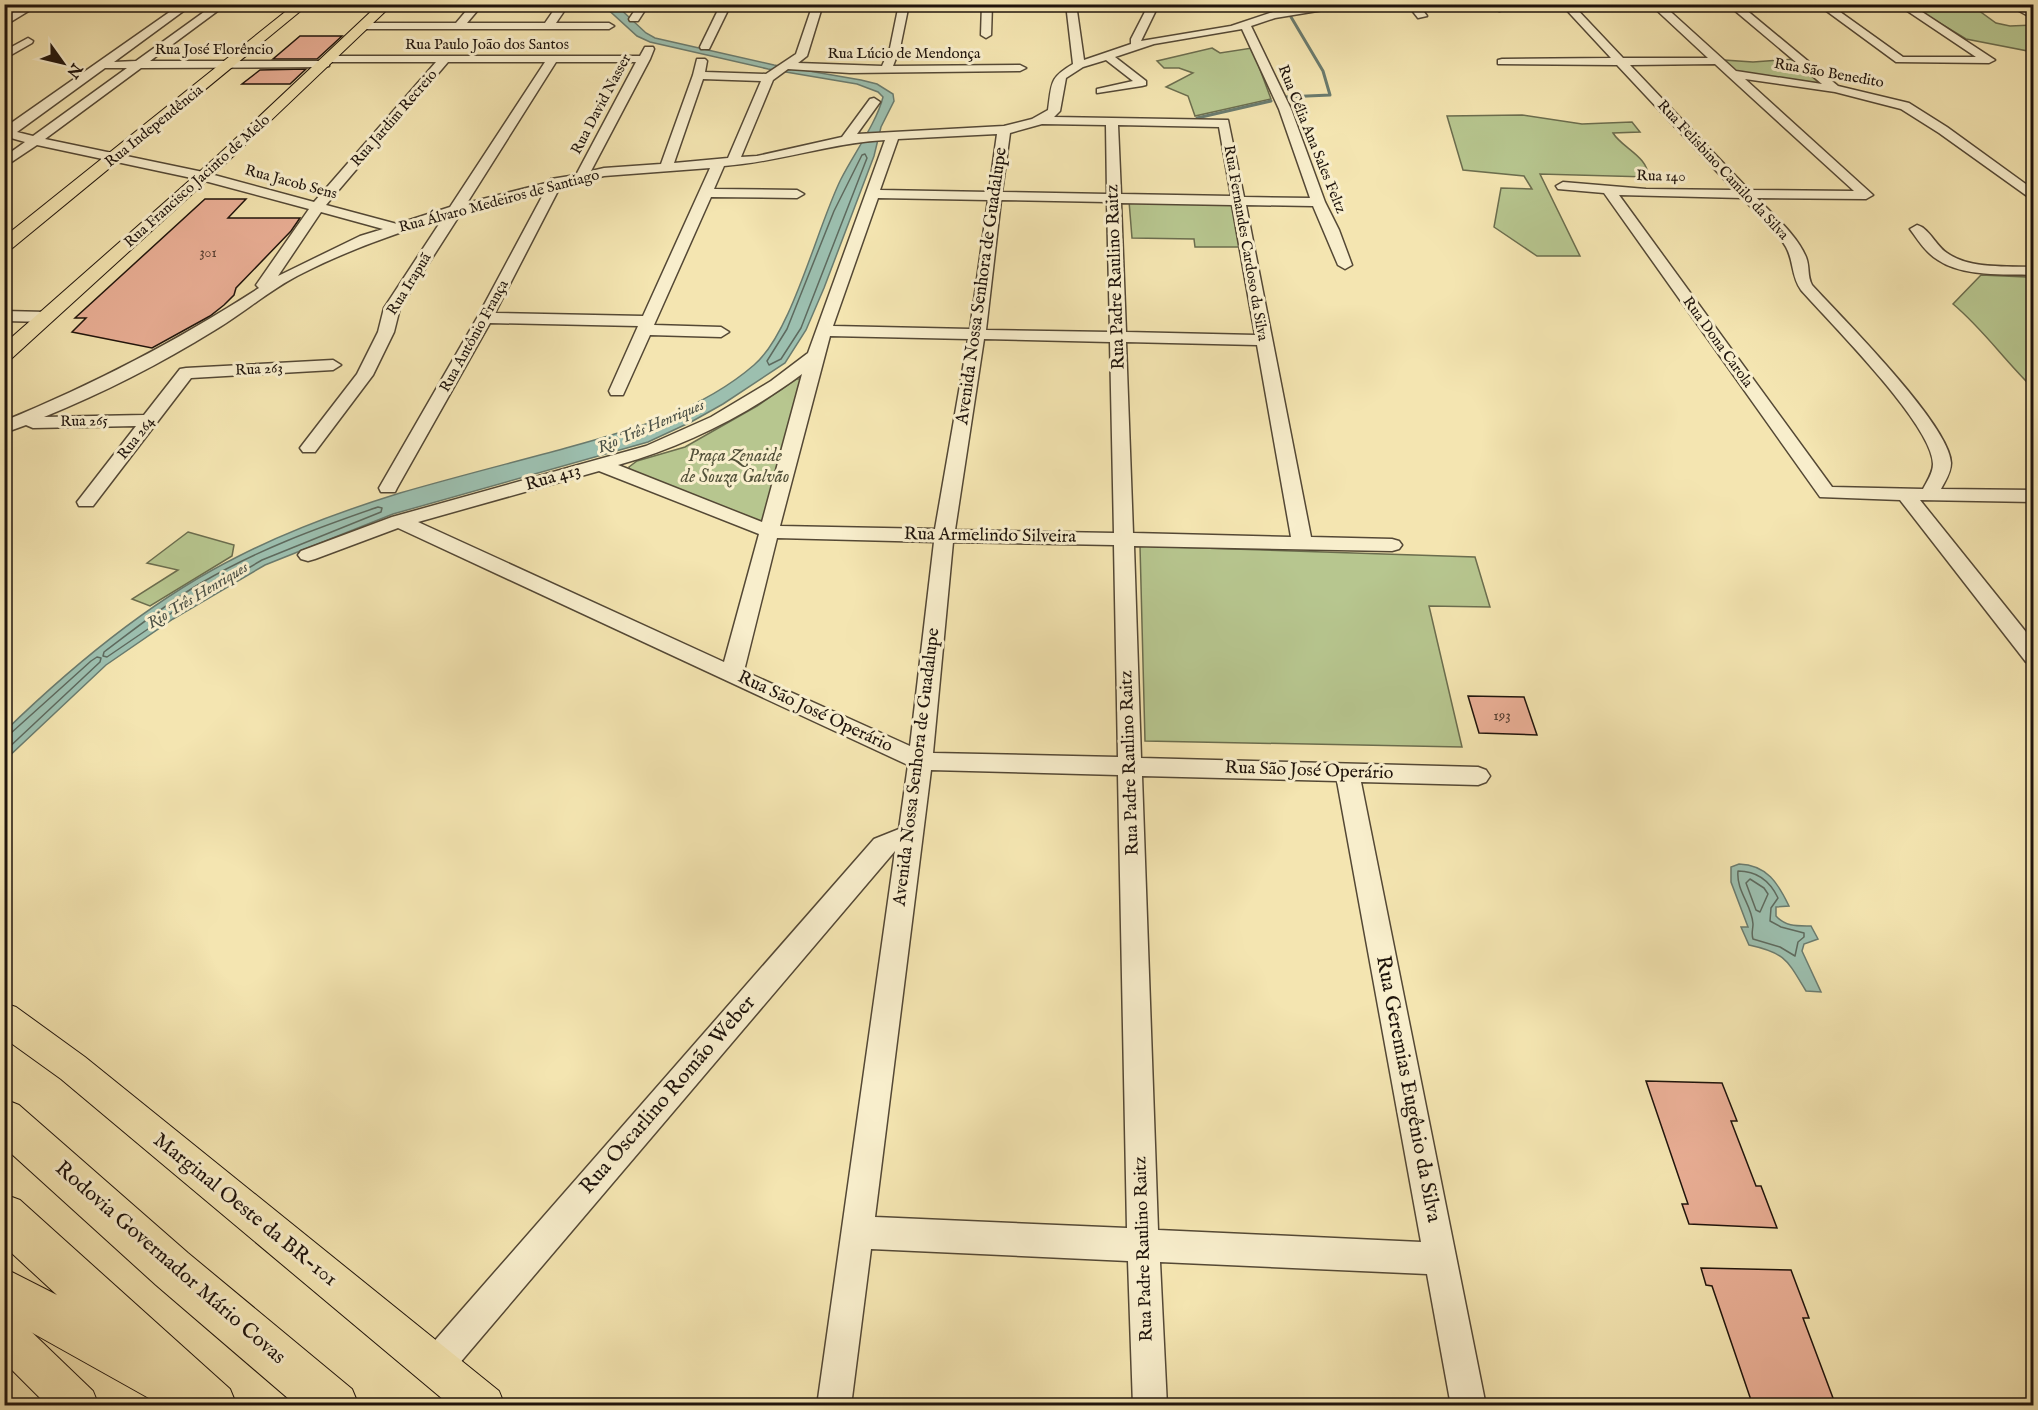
<svg xmlns="http://www.w3.org/2000/svg" width="2038" height="1410" font-family="'IM FELL English',serif">
  <style>
    .green { fill: #b7c68f; stroke: #6b6d4e; stroke-width: 1.5 }
    .water { fill: #9cbfaf; stroke: #6a7b6e; stroke-width: 1.5 }
    .lines { fill: none; stroke-linecap: round; stroke-linejoin: round }
    .shore { stroke: #5e6a5e; stroke-width: 1.5 }
    .stream { stroke: #6a7b6e; stroke-width: 3 }
    .building { fill: #eaaf96; stroke: #1f140c; stroke-width: 1.5 }
    .minor-casing { stroke: #544835; stroke-width: 3 }
    .major-casing { stroke: #1f140c; stroke-width: 2 }
    .highway-casing { stroke: #1f140c; stroke-width: 2 }
    .minor { fill: #f8eecc; fill-rule: evenodd }
    .major { fill: #f4e5b1; fill-rule: evenodd }
    .highway { fill: #f4e5b1; fill-rule: evenodd }
    .labels { text-anchor: middle; dominant-baseline: central; stroke-width: 6; stroke-linejoin: round; paint-order: stroke }
    .far-number-label { font-size: 14px; fill: #523b2e }
    .far-street-label { font-size: 15px; fill: #1f140c; stroke: #f8eecc }
    .number-label { font-size: 15px; fill: #523b2e }
    .far-water-label { font-size: 16px; font-style: italic; fill: #4b5045; stroke: #f8eecc }
    .street-label { font-size: 18px; fill: #1f140c; stroke: #f8eecc }
    .park-label { font-size: 18px; font-style: italic; fill: #54523a; stroke: #f8eecc }
    .near-street-label { font-size: 21px; fill: #1f140c; stroke: #f8eecc }
  </style>
  <rect width="100%" height="100%" fill="#f4e5b1"/>
  <filter id="stains"><feTurbulence type="fractalNoise" baseFrequency=".00333" numOctaves="4"/><feColorMatrix values="0 0 0 0 .2 0 0 0 0 .09 0 0 0 0 .02 0 0 0 .5 -.17"/></filter>
  <radialGradient id="worn" r=".72"><stop offset=".6" stop-color="#630" stop-opacity="0"/><stop offset="1" stop-color="#630" stop-opacity=".3"/></radialGradient>
  <g class="green">
    <path d="M1910 5H1971L1996 23 2010 26 2033 25V52L1966 39Z"/>
    <path d="M1212 48 1220 53 1252 48 1271 99 1195 116 1188 96 1166 87 1193 73 1179 68H1164L1157 61Z"/>
    <path d="M1796 59 1827 84 1737 73 1723 60 1753 62Z"/>
    <path d="M1522 115 1582 124 1632 122 1640 132 1613 133C1622 148 1649 157 1648 177L1540 174 1580 256H1537L1494 227 1501 188 1532 189 1524 176 1463 170 1447 116Z"/>
    <path d="M1129 201 1234 202 1243 247H1195L1194 239 1132 238Z"/>
    <path d="M1981 275 2026 277 2033 284V388C2005 361 1983 329 1953 304Z"/>
    <path d="M797 379H801L762 523 630 470 629 467 637 461 685 447 757 406Z"/>
    <path d="M188 532 234 545 232 556 150 606 132 599 178 570 147 563Z"/>
    <path d="M1140 546 1475 557 1490 607 1429 606 1462 747 1145 741Z"/>
  </g>
  <g class="water">
    <path d="M603 5H616L646 33 655 38 774 65 861 80 877 84 893 94 894 101 881 127 874 156 824 288 806 330 785 363 723 404 691 422 648 442 393 514 265 565 173 619 106 665 5 760V731C74 664 152 599 239 556 290 530 345 510 400 493 455 477 511 463 566 448 632 430 701 411 754 365 792 333 817 227 841 179 853 155 877 122 883 97L878 92 857 84 768 69 650 42 637 36Z"/>
    <path d="M1739 864C1767 865 1778 883 1789 906L1776 907V916C1786 927 1797 926 1811 926L1818 939 1804 944 1802 951 1821 992 1806 991C1787 960 1786 953 1749 945L1741 927H1748L1731 882V867Z"/>
  </g>
  <g class="lines">
    <g class="shore">
      <path d="M865 154 867 158 801 328 781 359 769 365 767 361 787 329 834 211 862 155Z"/>
      <path d="M378 507 382 508 381 512 262 560 170 614 107 657 103 656 104 652C136 628 167 603 201 583 257 550 317 528 378 507Z"/>
      <path d="M4 734 11 733 91 661 97 657 101 658 100 662 4 752"/>
      <path d="M1738 871C1758 871 1770 881 1778 898L1771 908 1770 921 1781 927 1804 933V937L1798 942 1795 956 1780 947 1753 939C1751 933 1753 930 1753 924 1752 905 1736 891 1738 871Z"/>
      <path d="M1750 879 1764 888 1768 894 1760 912 1756 910 1746 883Z"/>
    </g>
    <g class="stream">
      <path d="M1285 97 1330 95 1323 71 1291 17"/>
      <path d="M1197 118 1271 101"/>
    </g>
  </g>
  <g class="building">
    <path d="M300 36H342L317 59H273Z"/>
    <path d="M306 69 290 84H242L260 70Z"/>
    <path d="M205 199H246L228 218H300L291 231 236 288 234 295 224 305 210 316 152 348 72 332 86 318H75Z"/>
    <path d="M1468 696 1524 697 1537 735 1479 733Z"/>
    <path d="M1646 1081 1722 1083 1737 1121H1731L1756 1186H1761L1777 1228 1689 1224 1682 1204H1688Z"/>
    <path d="M1701 1268 1791 1270 1809 1318H1803L1836 1406H1753L1712 1286 1706 1285Z"/>
  </g>
  <g class="lines">
    <defs>
      <g id="minor">
        <path d="M27 4H40L4 26V18Z"/>
        <path d="M181 4H193L114 62 136 61 215 4H227L150 61H325V57L329 56H640L645 47H653L654 49 650 59 591 171 604 168 661 164 693 75 697 59H705L707 61 705 72 766 74 796 54 813 4H823L807 56 798 63 882 66 890 48 899 4H909L900 48 893 66 1020 65 1026 68 1020 71 850 73 788 69 773 80 741 157 757 156 842 137 870 99 874 98 880 102 857 134 1004 126 1032 119 1048 110C1052 83 1049 78 1073 64L1066 4H1076L1084 60 1131 44V39L1149 4H1159L1141 41 1231 26 1273 12 1328 4H1360L1275 18 1251 26 1291 109 1325 202 1339 230 1352 265 1345 269 1338 265 1313 206 1246 205 1311 537 1392 539 1399 541 1402 545 1399 549 1392 551 1134 546 1141 758 1478 767 1486 770 1490 776 1486 782 1478 785 1361 782 1486 1406H1451L1427 1274 1160 1262 1167 1406H1133L1128 1261 871 1249 851 1406H817L895 851 447 1378 435 1383 423 1378 418 1366 423 1354 874 839 899 829 908 765 398 528 315 559 308 561 301 559 298 555 301 551 392 517 646 446 711 417 771 381 808 353 885 140C830 143 779 162 724 166L714 189 797 190 804 194 797 198 711 197 654 325 721 327 729 332 721 337 650 335 623 395H611L609 391 638 326 490 323 397 488 395 492H381L379 488 477 318 545 191 461 213 400 308 394 332 373 375 315 452H303L300 448 303 444 357 374 378 332 384 308 443 218C395 234 348 250 303 273 272 288 245 312 215 330 160 364 103 393 44 417L144 415 180 369 186 368 333 360 341 365 333 370 191 378 93 506H79L77 502 136 426 33 428 26 425 4 433V421C94 384 177 341 259 288L256 285 309 209 201 180 37 145 4 167V157L25 142 4 136V128ZM1242 29 1279 109 1310 198 1244 197 1228 120 1054 117 1060 111 1066 78 1083 67 1106 60 1133 81 1097 89V93L1142 86 1146 85V81L1115 57 1154 44ZM329 62H436L314 202 203 172 45 139 141 68 325 67 329 66ZM448 62H545L450 207 397 224 326 205ZM556 62H636L576 175 551 179 550 182 467 203ZM105 68H127L33 136 17 132ZM703 79 761 81 728 158 674 163ZM1042 124 1106 125 1107 194 1002 192 1010 133ZM1118 125 1219 127 1231 196 1121 194ZM997 134 989 192 880 190 898 139ZM710 168 643 316 495 313 560 187 604 176ZM878 198 988 200 970 329 833 326ZM1001 200 1107 202 1110 332 986 330ZM1121 203 1232 205 1255 335 1126 332ZM321 212 383 229 360 236 278 276ZM830 336 968 339 935 529 780 526ZM984 339 1110 342 1114 533 955 530ZM1126 342 1257 345 1291 537 1133 533ZM802 374 762 522 618 465C685 446 745 416 802 374ZM599 471 759 534 724 662 418 522ZM777 538 934 542 910 746 744 671ZM953 542 1114 545 1118 757 933 753ZM931 770 1118 775 1127 1228 875 1217ZM1142 776 1337 781 1421 1242 1158 1230Z"/>
        <path d="M472 4H483L467 23H545L558 4H569L556 23H609L614 26 609 29H365L360 26 365 23H456Z"/>
        <path d="M639 4H649L638 21H630L629 19Z"/>
        <path d="M721 4H731L710 47 709 49H701L700 47Z"/>
        <path d="M982 4H992L991 35 986 38 981 35Z"/>
        <path d="M1407 4H1418L1427 16 1418 18Z"/>
        <path d="M1492 4H1504L1508 9 1499 11Z"/>
        <path d="M1561 4H1572L1623 58H1708L1650 4H1662L1736 71 1822 84 1727 4H1739L1838 86 1909 103 1947 127 2034 190V201L1939 133 1901 109 1835 92 1745 79 1873 195 1866 199 1757 198C1774 216 1796 234 1806 257 1810 267 1807 276 1812 285 1841 317 1950 425 1951 463 1951 473 1945 481 1941 489L2034 490V502L1920 500 2034 642V664L2026 662 1900 500 1820 497 1604 193 1558 189 1556 186 1563 182 1646 189 1734 190 1617 65 1498 64V60L1502 59 1611 58ZM1715 64 1728 76 1854 191 1749 190 1630 65ZM1619 195 1742 198C1756 213 1776 229 1786 247 1794 261 1791 276 1801 290 1829 322 1933 425 1933 464 1933 473 1927 481 1923 489L1832 487Z"/>
        <path d="M1817 4H1829L1903 57H1976L1897 4H1910L1995 60 1989 63 1896 62Z"/>
        <path d="M2020 4 2034 12V19L2008 5Z"/>
        <path d="M28 38 33 41 32 43 4 59V51Z"/>
        <path d="M1917 225C1929 228 1936 246 1947 253 1969 269 2007 266 2034 267V275C2004 274 1963 277 1938 260 1926 253 1918 240 1910 229Z"/>
        <path d="M4 311 47 312 55 317 47 322 4 321Z"/>
      </g>
      <g id="major">
        <path d="M295 4H309L10 250 4 251V237Z"/>
        <path d="M379 4H393L225 164 11 359 4 361V344L215 158Z"/>
        <path d="M4 1003 16 1007 85 1057 499 1391 505 1406H451L61 1079 4 1038Z"/>
        <path d="M4 1313 18 1319 93 1391 99 1406H48L4 1362Z"/>
      </g>
      <g id="highway">
        <path d="M4 1099 19 1105 188 1253 352 1389 359 1406H297L156 1285 4 1147Z"/>
        <path d="M4 1194 20 1200 230 1389 237 1406H163L4 1317V1268L57 1295 4 1246Z"/>
      </g>
    </defs>
    <use href="#minor" class="minor-casing"/>
    <use href="#major" class="major-casing"/>
    <use href="#highway" class="highway-casing"/>
    <use href="#minor" class="minor"/>
    <use href="#major" class="major"/>
    <use href="#highway" class="highway"/>
  </g>
  <g class="labels">
    <g class="far-number-label">
      <text x="208" y="253">301</text>
    </g>
    <g class="far-street-label">
      <text x="487" y="44">Rua Paulo João dos Santos</text>
      <text x="214" y="49">Rua José Florêncio</text>
      <text x="904" y="53">Rua Lúcio de Mendonça</text>
      <text transform="translate(1829 73) rotate(10)">Rua São Benedito</text>
      <text transform="translate(601 104) rotate(-62)">Rua David Nasser</text>
      <text transform="translate(394 118) rotate(-49)">Rua Jardim Recreio</text>
      <text transform="translate(154 126) rotate(-39)">Rua Independência</text>
      <text transform="translate(1312 139) rotate(68)">Rua Célia Ana Sales Feltz</text>
      <text transform="translate(1723 170) rotate(47)">Rua Felisbino Camilo da Silva</text>
      <text transform="translate(1661 176) rotate(1)">Rua 140</text>
      <text transform="translate(197 181) rotate(-42)">Rua Francisco Jacinto de Melo</text>
      <text transform="translate(291 182) rotate(15)">Rua Jacob Sens</text>
      <text transform="translate(499 201) rotate(-15)">Rua Álvaro Medeiros de Santiago</text>
      <text transform="translate(1246 243) rotate(80)">Rua Fernandes Cardoso da Silva</text>
      <text transform="translate(409 284) rotate(-58)">Rua Irapuã</text>
      <text transform="translate(474 336) rotate(-61)">Rua Antônio França</text>
      <text transform="translate(1718 342) rotate(54)">Rua Dona Carola</text>
      <text transform="translate(259 369) rotate(-3)">Rua 263</text>
      <text transform="translate(84 421) rotate(-1)">Rua 265</text>
      <text transform="translate(136 438) rotate(-52)">Rua 264</text>
    </g>
    <g class="number-label">
      <text x="1502" y="715">193</text>
    </g>
    <g class="far-water-label">
      <text transform="translate(651 427) rotate(-23)">Rio Três Henriques</text>
      <text transform="translate(198 596) rotate(-31)">Rio Três Henriques</text>
    </g>
    <g class="street-label">
      <text transform="translate(1116 277) rotate(-92)">Rua Padre Raulino Raitz</text>
      <text transform="translate(982 286) rotate(-82)">Avenida Nossa Senhora de Guadalupe</text>
      <text transform="translate(553 478) rotate(-16)">Rua 413</text>
      <text transform="translate(990 536) rotate(1)">Rua Armelindo Silveira</text>
      <text transform="translate(815 712) rotate(25)">Rua São José Operário</text>
      <text transform="translate(1130 763) rotate(-92)">Rua Padre Raulino Raitz</text>
      <text transform="translate(917 767) rotate(-83)">Avenida Nossa Senhora de Guadalupe</text>
      <text transform="translate(1309 771) rotate(2)">Rua São José Operário</text>
      <text transform="translate(1144 1249) rotate(-92)">Rua Padre Raulino Raitz</text>
    </g>
    <g class="park-label">
      <text x="735" y="456">Praça Zenaide<tspan x="735" dy="21">de Souza Galvão</tspan></text>
    </g>
    <g class="near-street-label">
      <text transform="translate(1408 1089) rotate(79)">Rua Geremias Eugênio da Silva</text>
      <text transform="translate(668 1095) rotate(-49)">Rua Oscarlino Romão Weber</text>
      <text transform="translate(245 1210) rotate(39)">Marginal Oeste da BR-101</text>
      <text transform="translate(170 1263) rotate(41)">Rodovia Governador Mário Covas</text>
    </g>
  </g>
  <rect width="2038" height="1410" fill="none" stroke="#f4e5b1" stroke-width="24"/>
  <rect x="6" y="6" width="2026" height="1398" fill="none" stroke="#1f140c" stroke-width="3"/>
  <rect x="12" y="12" width="2014" height="1386" fill="none" stroke="#1f140c" stroke-width="1.5"/>
  <g transform="translate(63 63) rotate(124)" stroke="#f8eecc" stroke-width="4.5" paint-order="stroke">
  <path d="M0-4.5L10 22L0 15L-10 22Z" fill="#1f140c"/>
  <text y="-9" font-size="16" font-weight="bold" text-anchor="middle" fill="#1f140c">N</text>
  </g>
  <rect width="100%" height="100%" filter="url(#stains)"/>
  <rect width="100%" height="100%" fill="url(#worn)"/>
</svg>
